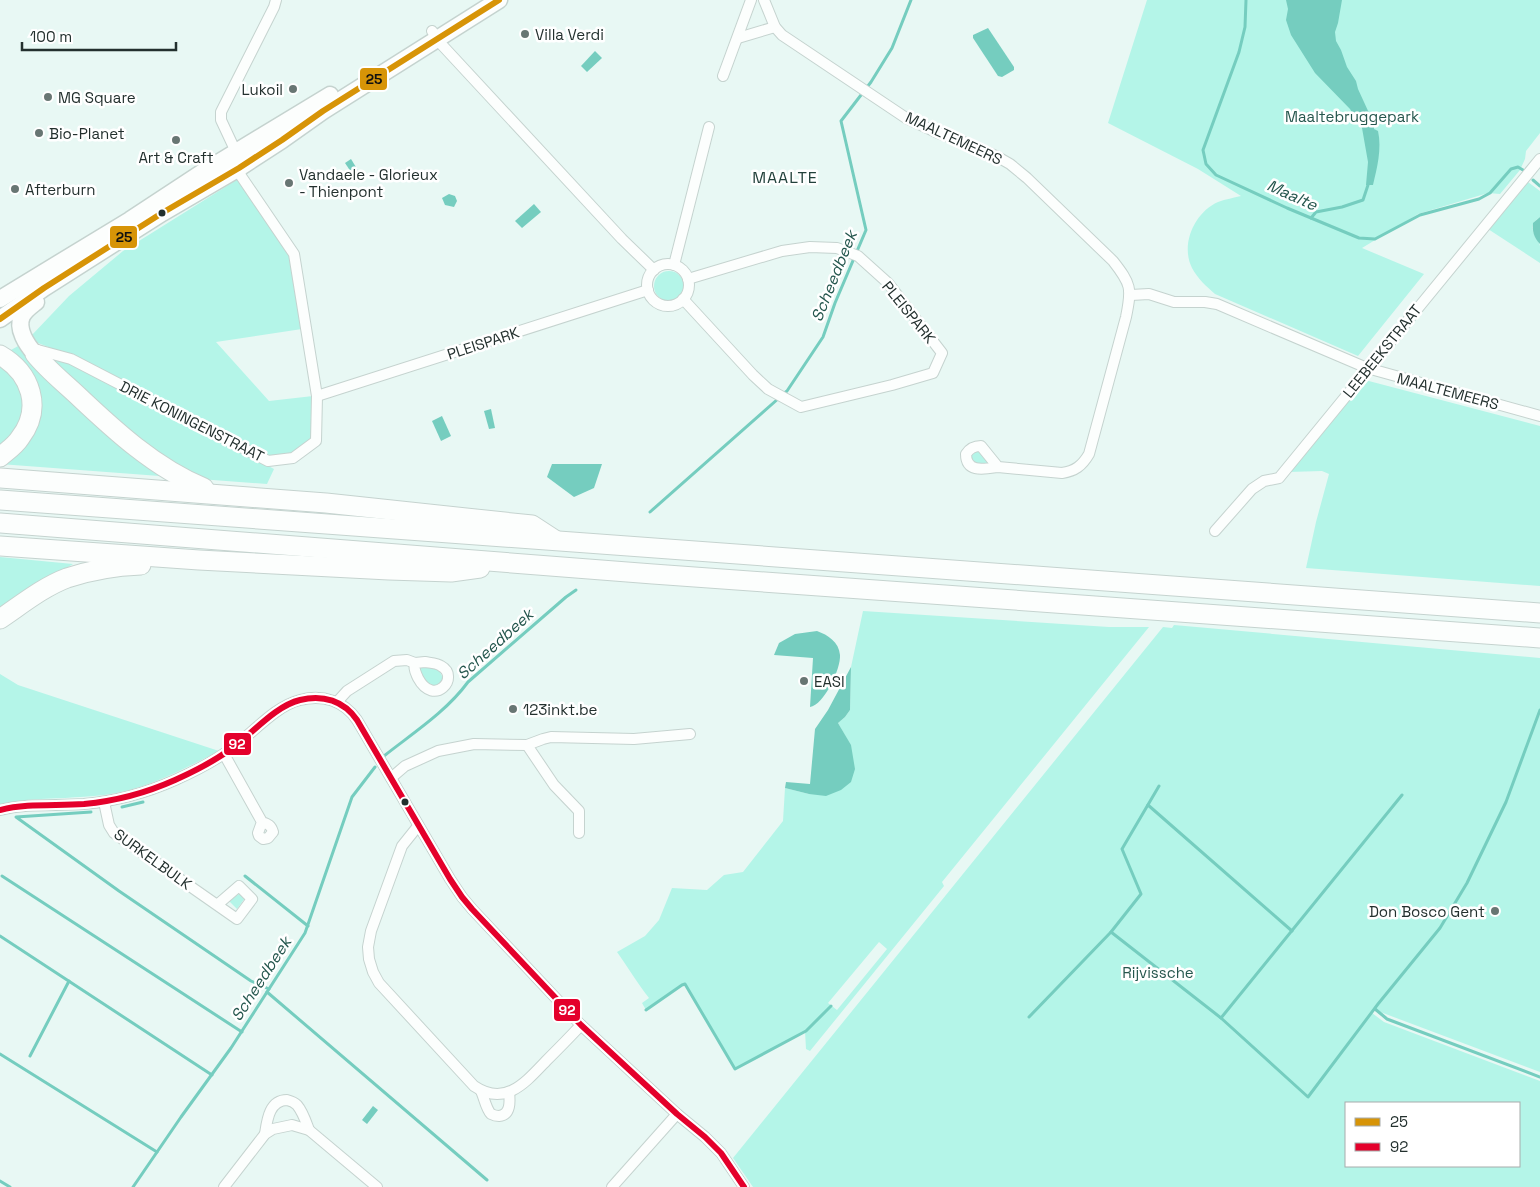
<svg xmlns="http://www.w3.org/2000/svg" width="1540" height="1187" font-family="'Space Grotesk',sans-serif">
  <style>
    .green { fill: #b4f5e8; fill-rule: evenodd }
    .water { fill: #75cdbf }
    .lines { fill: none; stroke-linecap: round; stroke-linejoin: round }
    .stream { stroke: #75cdbf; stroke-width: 3 }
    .minor-casing { stroke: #c5d3cf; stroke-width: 12 }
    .primary-casing { stroke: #c5d3cf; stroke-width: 19 }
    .motorway-casing { stroke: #c5d3cf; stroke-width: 21 }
    .minor { stroke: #fcfefd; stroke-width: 10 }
    .primary { stroke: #fcfefd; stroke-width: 16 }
    .motorway { stroke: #fcfefd; stroke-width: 19 }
    .bus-1-casing { stroke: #fff; stroke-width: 10 }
    .bus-2-casing { stroke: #fff; stroke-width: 10 }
    .bus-1 { stroke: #d79407; stroke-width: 6 }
    .bus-2 { stroke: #e4002b; stroke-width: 6 }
    .poi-dot { fill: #687673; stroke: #fff; stroke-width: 2 }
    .bus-dot { fill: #23302e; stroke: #fff; stroke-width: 2 }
    .labels { text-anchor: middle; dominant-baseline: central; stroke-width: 5; stroke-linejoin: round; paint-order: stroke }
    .poi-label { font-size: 15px; fill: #23302e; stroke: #fff; text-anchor: start }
    .park-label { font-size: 15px; fill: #26574e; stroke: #fff }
    .street-label { font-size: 15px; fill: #23302e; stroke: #fff }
    .neighbourhood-label { font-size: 16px; letter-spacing: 1px; fill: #22413b; stroke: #fff }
    .water-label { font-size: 16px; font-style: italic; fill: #24564d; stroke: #fff }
    .line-badge { stroke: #fff; stroke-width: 2 }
    .badge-label { font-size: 14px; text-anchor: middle; font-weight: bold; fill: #fff }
    .pale-badge-label { font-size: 14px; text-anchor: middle; font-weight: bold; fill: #111 }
  </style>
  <rect width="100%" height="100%" fill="#e8f8f4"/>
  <g class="green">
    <path d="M1147 0H1540V133L1526 151 1525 159 1520 170 1500 194 1488 193 1418 214 1362 248 1424 274 1358 356 1215 294C1206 286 1198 279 1192 268 1180 244 1195 212 1218 202 1226 199 1233 198 1241 196L1198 169 1108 123Z"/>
    <path d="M238 179 291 253 302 329 216 342 269 401 313 396V438L293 453 267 457 74 357 38 343 31 336 69 296 123 251Z"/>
    <path d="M1528 182 1540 191V217C1524 228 1538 235 1540 246 1540 251 1540 258 1540 263L1488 229Z"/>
    <circle cx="669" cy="286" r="15"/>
    <path d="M20 345 78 367 274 469 267 484 0 464V356Z"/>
    <path d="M1365 380 1540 426V586L1306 568 1316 522 1329 474 1322 471 1288 472Z"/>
    <path d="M980 451 990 466 975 465 969 461 971 453Z"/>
    <path d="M0 557 73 564 0 609Z"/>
    <path d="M863 611 1109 627H1149L942 882 944 886 810 1051 806 1049 805 1031 735 1069 685 984 682 985 646 1010 642 1003 649 998C637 983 628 967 617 952L645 936 659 920 672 888 707 890 724 875 743 872 783 821 785 788 809 794 851 746 838 723 845 717 850 710 851 667ZM879 942 887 949 837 1010 828 1003Z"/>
    <path d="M1174 625 1540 658V1072L1375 1010 1372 1013 1384 1022 1540 1081V1187H753L733 1158 1163 627 1172 628ZM1519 1103V1166H1346V1103Z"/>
    <path d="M422 666 439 670 444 680 442 685 432 688 423 680 418 669Z"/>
    <path d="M0 674 18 685 219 751C182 770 145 790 104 795 78 798 52 798 27 800 18 801 9 803 0 805Z"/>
    <path d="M239 894 245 898 237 909 229 901Z"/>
  </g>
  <g class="water">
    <path d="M1286 0H1342L1338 23 1335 32 1336 41 1341 50 1347 67 1356 81 1358 89 1369 113V118L1374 124V129L1378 131C1382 149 1377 168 1373 185H1366L1368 162 1362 128 1350 109 1315 73 1291 35 1286 20 1288 9Z"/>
    <path d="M988 28 1014 67V70L1002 77 998 76 973 38V35Z"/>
    <path d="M595 51 602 58 587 72 581 66Z"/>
    <path d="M351 159 359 172 353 175 345 163Z"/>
    <path d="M449 194 455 196 457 201 454 207 445 205 442 198Z"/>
    <path d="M534 204 541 212 522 228 515 221Z"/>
    <path d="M1540 217V244C1534 238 1532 231 1533 223Z"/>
    <path d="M491 409 495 428 489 429 484 411Z"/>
    <path d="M442 416 451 436 441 441 432 421Z"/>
    <path d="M552 464H602L594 488 574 497 547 477Z"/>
    <path d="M817 631C828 635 839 642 840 655 841 669 824 705 810 707L813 658 774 655 779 643 795 634Z"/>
    <path d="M851 667 850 710 845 717 838 723 851 745 855 769 851 782 841 790 826 796 809 794 785 788 786 782 810 784 815 729 828 710Z"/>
    <path d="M373 1106 378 1110 367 1124 362 1120Z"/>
  </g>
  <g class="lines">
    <g class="stream">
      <path d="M1246 0 1245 27 1239 52 1203 150 1206 164 1216 175 1287 208 1359 238 1375 239 1420 215 1479 199 1490 193 1511 169 1518 167 1523 170"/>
      <path d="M1533 180 1540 186"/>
      <path d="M1311 218 1316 212 1342 207 1363 200 1368 185"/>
      <path d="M783 394 787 391 823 337 835 303 866 230 841 121 871 82 892 48 911 0"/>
      <path d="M650 512 779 398"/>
      <path d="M384 756C413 733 446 712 468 682L566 597 576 590"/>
      <path d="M1159 786 1122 849 1141 894 1111 932 1221 1018 1308 1097 1378 1004 1440 928 1467 883 1506 802 1540 710"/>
      <path d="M1148 805 1292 931"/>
      <path d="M122 807 143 802"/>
      <path d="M91 812 16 817 119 891 251 981 269 989"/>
      <path d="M2 876 242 1032"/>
      <path d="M245 876 308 926"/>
      <path d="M0 936 212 1075"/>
      <path d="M267 992 487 1180"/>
      <path d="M1375 1009 1387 1019 1540 1077"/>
      <path d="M646 1010 682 985 685 984 735 1069 806 1031 831 1006"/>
      <path d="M1029 1017 1111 932"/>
      <path d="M1221 1018 1402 795"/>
      <path d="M0 1054 157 1152"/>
      <path d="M30 1056 69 981"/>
      <path d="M0 1181 10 1187"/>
      <path d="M133 1187 181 1117 231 1048 305 933 352 797 375 767"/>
    </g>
    <defs>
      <g id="minor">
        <path d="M764 0 775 27 782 35 906 118 938 133 966 143 996 156 1010 164 1027 178 1113 261C1131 284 1132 288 1126 317L1089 454C1082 466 1075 471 1062 473L998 467 981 446C974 446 970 448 966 454 966 473 984 469 998 467"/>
        <path d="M432 31 442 45 622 239 654 270"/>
        <path d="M738 38 775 27"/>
        <path d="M723 76 751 0"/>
        <circle cx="668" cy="285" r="21"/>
        <path d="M674 265 709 127"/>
        <path d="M1131 295 1149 294 1174 302H1205L1217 304 1367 368 1540 416"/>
        <path d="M683 299 753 375 768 389 801 407 892 385 933 373 942 353 888 283 858 256 837 248 810 247 782 251 688 279"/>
        <path d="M34 349 71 359 268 461 293 458 316 441 317 396 294 254 241 176 236 152 221 120V112L274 7 276 0"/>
        <path d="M317 396 648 290"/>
        <path d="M1215 531 1252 489 1264 481 1279 478 1540 159"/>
        <path d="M425 662C431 663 437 663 441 666 461 677 434 708 418 678 416 673 413 669 415 663Z"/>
        <path d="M337 702 347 691 394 661 407 660 415 663"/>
        <path d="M527 745 554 785 579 811V833"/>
        <path d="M224 754 262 822 258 833 259 836 263 839 268 838 273 832C271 825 268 824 262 822"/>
        <path d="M391 778 405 766 438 751 474 744 527 745 543 739 551 737 634 739 690 734"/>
        <path d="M104 802 109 825 114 833 237 919 252 899 239 886 217 905"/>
        <path d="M0 810C27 803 56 806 84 804 116 801 146 793 175 780 195 771 215 761 232 748 252 734 275 706 300 700 323 694 344 701 357 720L450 879 462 897 472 909 581 1025 677 1114 705 1137 721 1153 744 1187"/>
        <path d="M418 826 402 846 371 931 368 947 369 959 373 972 379 983 474 1086C505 1107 525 1083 546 1061 558 1049 570 1037 581 1025"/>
        <path d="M481 1091C484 1097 486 1109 491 1114 493 1115 496 1116 499 1116 511 1115 510 1101 509 1092"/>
        <path d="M265 1134C267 1121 269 1100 287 1100 291 1101 294 1102 297 1105 303 1112 306 1122 309 1130"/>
        <path d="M224 1187 265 1134 273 1129 292 1125 309 1130 377 1187"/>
        <path d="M612 1187 677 1114"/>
      </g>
      <g id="primary">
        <path d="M0 299 130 220 203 172 330 95"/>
        <path d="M0 319 44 288 99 253 162 213 239 168 282 140 323 111 499 0"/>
        <path d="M35 354C27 345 16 329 22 316 25 310 31 306 36 302"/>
      </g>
      <g id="motorway">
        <path d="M35 354C47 369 62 381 76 394 114 430 155 468 204 488"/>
        <path d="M0 355C31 373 43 408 20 438 15 446 7 451 0 457"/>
        <path d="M0 478 326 503 532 525 555 540"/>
        <path d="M0 500 1540 613"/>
        <path d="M0 523 653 574 1540 638"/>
        <path d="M0 546 199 560 389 570 451 572 480 568"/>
        <path d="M0 619C21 605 43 587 67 578 91 570 116 566 141 565"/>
      </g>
    </defs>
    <use href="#minor" class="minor-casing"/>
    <use href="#primary" class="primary-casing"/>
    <use href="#motorway" class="motorway-casing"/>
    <use href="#minor" class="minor"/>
    <use href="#primary" class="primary"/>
    <use href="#motorway" class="motorway"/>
    <defs>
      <path id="bus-1" d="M0 319 44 288 99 253 162 213 239 168 282 140 323 111 499 0"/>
      <path id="bus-2" d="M0 810C27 803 56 806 84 804 116 801 146 793 175 780 195 771 215 761 232 748 252 734 275 706 300 700 323 694 344 701 357 720L450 879 462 897 472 909 581 1025 677 1114 705 1137 721 1153 744 1187"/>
    </defs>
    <use href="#bus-1" class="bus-1-casing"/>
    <use href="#bus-2" class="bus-2-casing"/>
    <use href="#bus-1" class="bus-1"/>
    <use href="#bus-2" class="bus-2"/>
  </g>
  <g class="poi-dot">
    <circle cx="525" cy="34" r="5"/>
    <circle cx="293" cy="89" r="5"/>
    <circle cx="48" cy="97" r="5"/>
    <circle cx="39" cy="133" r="5"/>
    <circle cx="176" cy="140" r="5"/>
    <circle cx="289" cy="183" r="5"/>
    <circle cx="15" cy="189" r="5"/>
    <circle cx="804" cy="681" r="5"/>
    <circle cx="513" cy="709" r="5"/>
    <circle cx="1495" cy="911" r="5"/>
  </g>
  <g class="bus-dot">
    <circle cx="162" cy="213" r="4.5"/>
    <circle cx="405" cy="802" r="4.5"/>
  </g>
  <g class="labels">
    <g class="poi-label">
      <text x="535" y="34">Villa Verdi</text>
      <text x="283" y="89" text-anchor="end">Lukoil</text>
      <text x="58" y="97">MG Square</text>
      <text x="49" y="133">Bio-Planet</text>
      <text x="176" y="157" text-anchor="middle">Art &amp; Craft</text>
      <text x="299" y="174">Vandaele - Glorieux<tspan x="299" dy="17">- Thienpont</tspan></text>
      <text x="25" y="189">Afterburn</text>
      <text x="814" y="681">EASI</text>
      <text x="523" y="709">123inkt.be</text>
      <text x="1485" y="911" text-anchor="end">Don Bosco Gent</text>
    </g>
    <g class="park-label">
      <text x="1352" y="116">Maaltebruggepark</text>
      <text x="1158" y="972">Rijvissche</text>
    </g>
    <g class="street-label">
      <text transform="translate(954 138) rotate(25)">MAALTEMEERS</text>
      <text transform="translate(909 312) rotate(51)">PLEISPARK</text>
      <text transform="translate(483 343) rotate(-18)">PLEISPARK</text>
      <text transform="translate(1382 351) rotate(-51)">LEEBEEKSTRAAT</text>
      <text transform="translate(1448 391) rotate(15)">MAALTEMEERS</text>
      <text transform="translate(192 421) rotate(27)">DRIE KONINGENSTRAAT</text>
      <text transform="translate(153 859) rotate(36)">SURKELBULK</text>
    </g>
    <g class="neighbourhood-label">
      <text x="785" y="177">MAALTE</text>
    </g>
    <g class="water-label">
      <text transform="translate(1292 195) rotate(24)">Maalte</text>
      <text transform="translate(834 276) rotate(-68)">Scheedbeek</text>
      <text transform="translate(495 644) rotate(-42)">Scheedbeek</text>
      <text transform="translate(261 979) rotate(-57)">Scheedbeek</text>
    </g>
  </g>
  <g class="line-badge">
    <rect x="359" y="67" width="29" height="24" rx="5" fill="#d79407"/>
    <rect x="109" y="225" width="29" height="24" rx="5" fill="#d79407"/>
    <rect x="223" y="732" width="29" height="24" rx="5" fill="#e4002b"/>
    <rect x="553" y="998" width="28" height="24" rx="5" fill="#e4002b"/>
  </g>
  <g class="badge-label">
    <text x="237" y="749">92</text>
    <text x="567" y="1015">92</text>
  </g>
  <g class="pale-badge-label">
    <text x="374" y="84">25</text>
    <text x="124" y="242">25</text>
  </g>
  <rect x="1345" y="1102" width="175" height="65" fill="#ffffff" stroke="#a7acab"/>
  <rect x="1355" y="1118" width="25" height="8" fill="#d79407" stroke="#a7acab"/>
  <text x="1390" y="1127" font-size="15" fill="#23302e">25</text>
  <rect x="1355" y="1143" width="25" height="8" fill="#e4002b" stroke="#a7acab"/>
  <text x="1390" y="1152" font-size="15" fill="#23302e">92</text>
  <path d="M22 42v8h154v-8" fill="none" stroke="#23302e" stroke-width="2.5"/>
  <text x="30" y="42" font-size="15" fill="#23302e" stroke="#ffffff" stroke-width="4" paint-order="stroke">100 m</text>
</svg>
